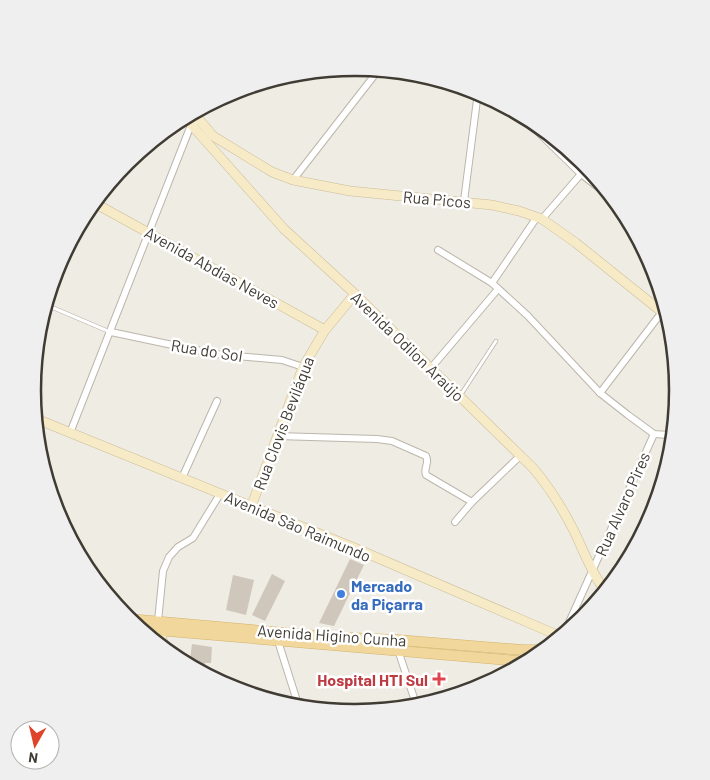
<svg xmlns="http://www.w3.org/2000/svg" width="710" height="780" font-family="Barlow,sans-serif">
  <style>
    .building { fill: #cfc7bb }
    .lines { fill: none; stroke-linecap: round; stroke-linejoin: round }
    .lane-casing { stroke: #bcb6ab; stroke-width: 4.5 }
    .street-casing { stroke: #bcb6ab; stroke-width: 8 }
    .secondary-casing { stroke: #cabc98; stroke-width: 10 }
    .primary-casing { stroke: #d3b36e; stroke-width: 11 }
    .lane { stroke: #fff; stroke-width: 3 }
    .street { stroke: #fff; stroke-width: 6 }
    .secondary { stroke: #f7eac6; stroke-width: 9 }
    .primary { stroke: #f1d79b; stroke-width: 10 }
    .shop-dot { fill: #3f7fe0; stroke: #fff; stroke-width: 2 }
    .health-dot { fill: #e0444e; stroke: #fff; stroke-width: 2 }
    .labels { text-anchor: middle; dominant-baseline: central; stroke-width: 5; stroke-linejoin: round; paint-order: stroke }
    .street-label { font-size: 16px; fill: #403c34; stroke: #fff }
    .shop-label { font-size: 16px; font-weight: bold; fill: #366cbe; stroke: #fff; text-anchor: start }
    .health-label { font-size: 16px; font-weight: bold; fill: #be3a42; stroke: #fff; text-anchor: end }
    .rim { fill: none; stroke: #403c34; stroke-width: 2.5 }
  </style>
  <rect width="100%" height="100%" fill="#efece4"/>
  <g class="building">
    <path d="M350 559 364 565 334 626 319 623Z"/>
    <path d="M272 574 285 581 265 621 252 615Z"/>
    <path d="M233 575 254 580 246 615 226 610Z"/>
    <path d="M192 644 212 647 211 663H205V670L190 660Z"/>
  </g>
  <g class="lines">
    <defs>
      <g id="lane">
        <path d="M49 306 110 332"/>
        <path d="M460 396 496 341"/>
      </g>
      <g id="street">
        <path d="M539 133 581 174 603 191"/>
        <path d="M293 180 377 72"/>
        <path d="M464 201 478 92"/>
        <path d="M542 219 581 174"/>
        <path d="M438 250 492 283 528 316 600 393 628 415 654 434 669 435"/>
        <path d="M492 283 537 217"/>
        <path d="M111 332 215 354 282 360 303 367"/>
        <path d="M431 368 498 289"/>
        <path d="M600 393 662 312"/>
        <path d="M70 433 189 130 194 124"/>
        <path d="M277 436 377 439 392 441 426 456C430 463 423 468 426 475L472 502"/>
        <path d="M182 478 217 401"/>
        <path d="M455 522 472 502 521 455"/>
        <path d="M158 621 163 571 169 557 178 547 193 538 220 494"/>
        <path d="M566 629 654 434"/>
        <path d="M278 641 297 701"/>
        <path d="M398 650 415 701"/>
      </g>
      <g id="secondary">
        <path d="M196 116 213 136 272 172 293 180 350 191 492 205 519 211 542 219 576 243 662 312"/>
        <path d="M188 121 284 229 355 294 533 468C550 488 563 509 575 533 584 552 591 571 603 588"/>
        <path d="M98 205 325 330"/>
        <path d="M39 420 357 549 557 635"/>
        <path d="M251 507 303 367 325 330 355 294"/>
        <path d="M158 626 163 642"/>
        <path d="M223 683 242 690"/>
      </g>
      <g id="primary">
        <path d="M129 619 330 637 398 640 523 650H536"/>
        <path d="M144 629 518 661"/>
      </g>
    </defs>
    <use href="#lane" class="lane-casing"/>
    <use href="#street" class="street-casing"/>
    <use href="#secondary" class="secondary-casing"/>
    <use href="#primary" class="primary-casing"/>
    <use href="#lane" class="lane"/>
    <use href="#street" class="street"/>
    <use href="#secondary" class="secondary"/>
    <use href="#primary" class="primary"/>
  </g>
  <circle class="shop-dot" cx="341" cy="594" r="5"/>
  <path class="health-dot" d="M436.5 671.5h5v5h5v5h-5v5h-5v-5h-5v-5h5z"/>
  <g class="labels">
    <g class="street-label">
      <text transform="translate(437 199) rotate(5)">Rua Picos</text>
      <text transform="translate(212 267) rotate(29)">Avenida Abdias Neves</text>
      <text transform="translate(408 346) rotate(44)">Avenida Odilon Araújo</text>
      <text transform="translate(207 350) rotate(9)">Rua do Sol</text>
      <text transform="translate(283 423) rotate(-69)">Rua Clovis Beviláqua</text>
      <text transform="translate(622 504) rotate(-66)">Rua Alvaro Pires</text>
      <text transform="translate(298 526) rotate(23)">Avenida São Raimundo</text>
      <text transform="translate(332 635) rotate(4)">Avenida Higino Cunha</text>
    </g>
    <g class="shop-label">
      <text x="351" y="585">Mercado<tspan x="351" dy="18">da Piçarra</tspan></text>
    </g>
    <g class="health-label">
      <text x="428" y="679">Hospital HTI Sul</text>
    </g>
  </g>
  <path d="M0 0H710V780H0ZM41 390a314 314 0 1 1 628 0a314 314 0 1 1-628 0Z" fill="#f0efef" fill-rule="evenodd"/>
  <path class="rim" d="M41 390a314 314 0 1 1 628 0a314 314 0 1 1-628 0Z"/>
  <g transform="translate(35 745) rotate(188)"><circle r="24" fill="#ffffff" stroke="#b3b1ae"/>
  <path d="M0-4L9 19L0 12L-9 19Z" fill="#df442b"/>
  <text y="-8" font-size="14" font-weight="bold" text-anchor="middle" fill="#403c34">N</text>
  </g>
</svg>
